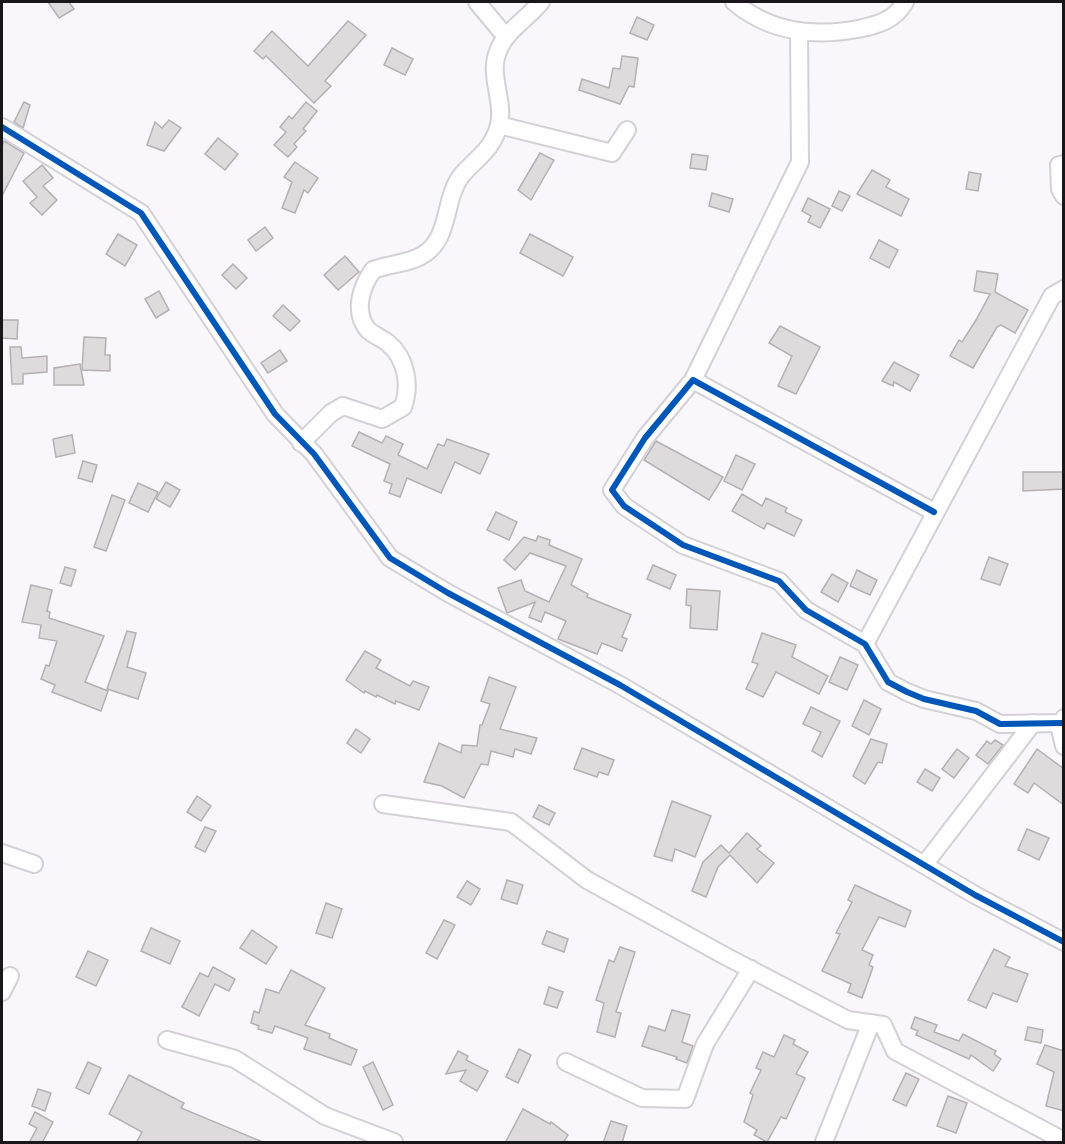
<svg xmlns="http://www.w3.org/2000/svg" width="1065" height="1144" font-family="'Noto Serif',serif">
  <style>
    .building { fill: #dfdadc; stroke: #b5b1b2; stroke-width: 1.5 }
    .lines { fill: none; stroke-linecap: round; stroke-linejoin: round }
    .minor-casing { stroke: #d3d1d6; stroke-width: 20 }
    .minor { stroke: #fefeff; stroke-width: 16 }
    .cycleway-casing { stroke: #fff; stroke-width: 10 }
    .cycleway { stroke: #0057b8; stroke-width: 6 }
  </style>
  <rect width="100%" height="100%" fill="#f9f6fc"/>
  <g class="building">
    <path d="M48 2H69L74 9 59 18Z"/>
    <path d="M637 17 654 25 647 40 630 33Z"/>
    <path d="M348 21 366 35 325 81 331 86 314 103 266 56 263 59 254 51 272 31 308 66Z"/>
    <path d="M392 48 413 59 405 75 384 65Z"/>
    <path d="M622 56 638 58 634 87 629 86 620 104 579 90 582 79 609 88 613 68 620 69Z"/>
    <path d="M24 102 30 105 23 128 14 122Z"/>
    <path d="M306 102 317 111 303 129 306 131 294 144 297 147 288 157 274 145 286 132 280 127 289 116 292 119Z"/>
    <path d="M169 120 181 128 164 151 147 145 155 122 162 128Z"/>
    <path d="M218 138 238 154 225 170 205 154Z"/>
    <path d="M4 141 24 153 2 196V146Z"/>
    <path d="M540 153 554 160 531 200 518 190Z"/>
    <path d="M692 154 708 156 706 170 690 168Z"/>
    <path d="M295 162 318 178 308 193 304 190 295 213 282 208 292 182 284 177Z"/>
    <path d="M42 165 53 178 43 186 57 200 42 215 30 203 37 197 23 181Z"/>
    <path d="M872 170 890 180 886 187 909 199 901 216 857 194Z"/>
    <path d="M969 172 981 174 978 191 966 189Z"/>
    <path d="M839 191 850 196 842 211 832 206Z"/>
    <path d="M712 193 733 199 729 212 709 206Z"/>
    <path d="M808 198 830 209 820 228 808 222 811 216 802 211Z"/>
    <path d="M265 227 273 238 256 251 248 240Z"/>
    <path d="M118 234 137 245 125 266 106 254Z"/>
    <path d="M530 234 573 257 563 276 520 253Z"/>
    <path d="M879 240 898 250 889 268 870 258Z"/>
    <path d="M345 256 359 272 338 290 324 275Z"/>
    <path d="M233 264 247 278 236 289 222 275Z"/>
    <path d="M977 271 998 274 995 292 1028 310 1015 333 1001 325 997 327 973 368 950 356 959 340 962 342 976 320 990 294 974 291Z"/>
    <path d="M159 291 169 310 156 318 145 299Z"/>
    <path d="M283 305 300 321 290 331 273 316Z"/>
    <path d="M2 320H18L17 339 2 338Z"/>
    <path d="M780 326 820 347 796 394 778 386 792 356 769 343Z"/>
    <path d="M84 337 106 338 105 355H110V371L82 370Z"/>
    <path d="M10 347H21L22 358 47 356V372L23 374V384H12Z"/>
    <path d="M280 350 287 361 268 373 261 363Z"/>
    <path d="M894 362 919 375 910 391 894 382 893 386 882 381Z"/>
    <path d="M80 364 84 385H54V368Z"/>
    <path d="M359 432 382 443 386 436 403 444 398 455 427 469 438 444 444 446 447 439 489 454 480 474 455 462 441 493 407 478 400 497 389 493 392 484 384 481 390 464 352 446Z"/>
    <path d="M72 435 75 453 56 457 53 439Z"/>
    <path d="M656 441 723 477 709 500 644 460Z"/>
    <path d="M736 455 755 464 742 490 724 481Z"/>
    <path d="M83 461 97 465 92 482 78 478Z"/>
    <path d="M1023 472H1064V489L1023 491Z"/>
    <path d="M166 482 180 490 170 507 156 499Z"/>
    <path d="M138 483 158 492 148 512 129 503Z"/>
    <path d="M742 494 762 506 766 498 787 508 785 512 802 520 794 536 767 523 764 529 732 511Z"/>
    <path d="M112 495 125 500 106 551 94 547Z"/>
    <path d="M496 512 517 522 509 540 487 530Z"/>
    <path d="M538 536 550 540 549 545 582 559 571 585 588 594 587 597 631 615 622 637 627 639 622 651 602 643 597 654 558 639 566 621 545 612 541 622 529 617 535 602 507 613 498 588 521 580 525 591 549 602 566 566 530 553 515 570 504 560 524 537 536 541Z"/>
    <path d="M989 557 1008 564 1000 585 981 579Z"/>
    <path d="M653 565 676 575 670 589 647 579Z"/>
    <path d="M65 567 76 570 71 586 60 583Z"/>
    <path d="M857 570 877 580 870 595 850 586Z"/>
    <path d="M832 574 848 583 838 602 821 592Z"/>
    <path d="M31 585 52 590 47 611 50 612 49 618 104 636 85 682 108 691 101 711 52 692 55 685 41 679 46 665 49 666 57 641 39 638 41 625 22 622Z"/>
    <path d="M687 589 720 591 717 630 690 628 691 606 686 605Z"/>
    <path d="M127 631 136 633 127 667 146 673 138 699 107 689Z"/>
    <path d="M762 633 796 645 792 657 828 676 819 694 776 672 763 697 746 689 758 664 752 662Z"/>
    <path d="M365 651 381 660 376 668 410 686 413 681 429 687 419 710 396 701 395 704 377 695 376 697 365 691 364 693 346 680Z"/>
    <path d="M840 657 858 665 847 690 829 682Z"/>
    <path d="M489 677 516 687 500 729 537 738 531 754 515 749 513 757 491 751 488 765 481 764 464 798 442 786 424 782 439 743 461 753 462 745 477 746 480 725H482L490 704 481 701Z"/>
    <path d="M864 700 881 709 869 735 852 726Z"/>
    <path d="M811 707 840 721 822 757 812 751 821 732 803 724Z"/>
    <path d="M356 729 370 739 361 753 347 743Z"/>
    <path d="M871 739 887 744 882 763 878 762 865 784 853 776Z"/>
    <path d="M995 740 1003 745 988 764 976 755 987 741 991 744Z"/>
    <path d="M582 748 614 760 608 775 599 772 597 777 574 769Z"/>
    <path d="M957 749 969 758 954 778 942 769Z"/>
    <path d="M1037 749 1064 769V805L1034 783 1028 793 1014 784Z"/>
    <path d="M925 769 940 778 932 791 917 782Z"/>
    <path d="M197 796 211 806 201 821 187 812Z"/>
    <path d="M672 801 711 816 695 857 675 849 672 861 654 856Z"/>
    <path d="M539 805 555 813 549 825 533 817Z"/>
    <path d="M205 827 216 831 205 852 195 847Z"/>
    <path d="M1027 829 1049 838 1039 860 1018 850Z"/>
    <path d="M747 833 761 846 757 849 774 863 757 883 730 855 718 867 706 897 692 891 703 862 721 845 729 853Z"/>
    <path d="M507 880 523 885 517 904 501 899Z"/>
    <path d="M467 881 480 889 471 905 457 897Z"/>
    <path d="M855 885 911 911 905 927 879 917 862 950 873 955 869 965 873 967 862 998 848 992 851 984 822 971 840 934 836 933 852 902 848 900Z"/>
    <path d="M326 903 342 909 332 938 316 933Z"/>
    <path d="M444 920 455 925 437 959 426 953Z"/>
    <path d="M151 928 180 941 170 964 141 951Z"/>
    <path d="M252 930 277 947 266 964 240 948Z"/>
    <path d="M547 931 568 939 564 952 542 944Z"/>
    <path d="M620 947 635 952 616 1012 621 1013 615 1037 597 1032 604 1003 596 1000 609 960 614 962Z"/>
    <path d="M994 949 1010 957 1005 966 1028 974 1017 1002 993 993 986 1008 968 1000Z"/>
    <path d="M88 951 108 960 96 986 76 977Z"/>
    <path d="M213 967 235 979 229 991 215 984 199 1016 182 1007 200 973 208 977Z"/>
    <path d="M291 970 325 988 305 1025 330 1034 329 1038 357 1050 351 1065 304 1049 308 1038 275 1026 272 1033 258 1029 259 1026 251 1023 254 1011 259 1013 266 989 279 993Z"/>
    <path d="M549 987 563 992 557 1008 544 1004Z"/>
    <path d="M672 1010 690 1015 682 1042 693 1046 687 1063 676 1059 677 1057 642 1046 649 1026 665 1031Z"/>
    <path d="M915 1017 937 1025 934 1032 959 1041 963 1034 996 1051 994 1054 1001 1059 993 1071 971 1055 969 1059 916 1035 918 1031 911 1028Z"/>
    <path d="M1028 1027 1043 1030 1041 1043 1025 1040Z"/>
    <path d="M784 1035 795 1040 793 1044 808 1052 796 1074 805 1078 786 1119 781 1117 767 1142 754 1135 757 1130 744 1122 753 1095 750 1093 761 1070 756 1068 763 1052 774 1057Z"/>
    <path d="M1045 1045 1064 1051V1111L1046 1106 1054 1072 1037 1064Z"/>
    <path d="M519 1049 531 1055 518 1083 506 1077Z"/>
    <path d="M458 1051 468 1056 466 1060 488 1071 477 1091 460 1081 466 1070 446 1074Z"/>
    <path d="M88 1062 101 1068 89 1094 76 1088Z"/>
    <path d="M373 1062 393 1105 383 1110 363 1067Z"/>
    <path d="M906 1073 919 1079 906 1106 893 1100Z"/>
    <path d="M129 1075 184 1103 181 1108 265 1143H136L142 1132 109 1114Z"/>
    <path d="M38 1089 51 1093 45 1111 32 1106Z"/>
    <path d="M948 1096 967 1103 956 1133 937 1126Z"/>
    <path d="M523 1109 550 1124 551 1122 568 1135 563 1143H505Z"/>
    <path d="M35 1112 53 1122 42 1143H29L37 1128 29 1124Z"/>
    <path d="M611 1121 627 1126 622 1143H603Z"/>
  </g>
  <g class="lines">
    <defs>
      <g id="minor">
        <path d="M477 2 506 37"/>
        <path d="M734 2C769 32 814 37 858 29 878 25 895 20 905 2"/>
        <path d="M499 125 612 153 627 130"/>
        <path d="M2 127 141 213 275 414 314 454 390 558 448 593 620 685 975 895 1064 942"/>
        <path d="M1064 164 1059 165 1060 189 1064 196"/>
        <path d="M693 380 800 162 799 31"/>
        <path d="M301 443 331 413 343 406 382 419 403 407C411 385 406 358 388 343 382 338 373 335 368 330 353 312 361 287 373 270 388 264 407 264 421 256 451 240 443 200 461 176 476 158 492 151 499 125 505 100 487 74 499 49 507 30 528 18 541 2"/>
        <path d="M934 512 693 380 645 438 612 490 624 506 683 545 779 581 806 610 865 644 888 682 907 692 924 699 976 711 1000 724 1062 723"/>
        <path d="M865 644 1052 296 1064 289"/>
        <path d="M1064 718 1060 729 1064 746"/>
        <path d="M383 804 511 822 587 880 727 957 848 1020 883 1025 895 1051 1064 1141"/>
        <path d="M2 853 34 864"/>
        <path d="M924 865 1033 723"/>
        <path d="M2 992 10 976"/>
        <path d="M167 1040 235 1059 325 1116 394 1142"/>
        <path d="M566 1062 642 1098 685 1099 705 1044 751 969"/>
        <path d="M824 1142 871 1023"/>
      </g>
    </defs>
    <use href="#minor" class="minor-casing"/>
    <use href="#minor" class="minor"/>
    <defs>
      <g id="cycleway">
        <path d="M2 127 141 213 275 414 314 454 390 558 448 593 620 685 975 895 1064 942"/>
        <path d="M934 512 693 380 645 438 612 490 624 506 683 545 779 581 806 610 865 644 888 682 907 692 924 699 976 711 1000 724 1062 723"/>
      </g>
    </defs>
    <use href="#cycleway" class="cycleway-casing"/>
    <use href="#cycleway" class="cycleway"/>
  </g>
  <rect width="1065" height="1144" fill="none" stroke="#19171c" stroke-width="6"/>
</svg>
